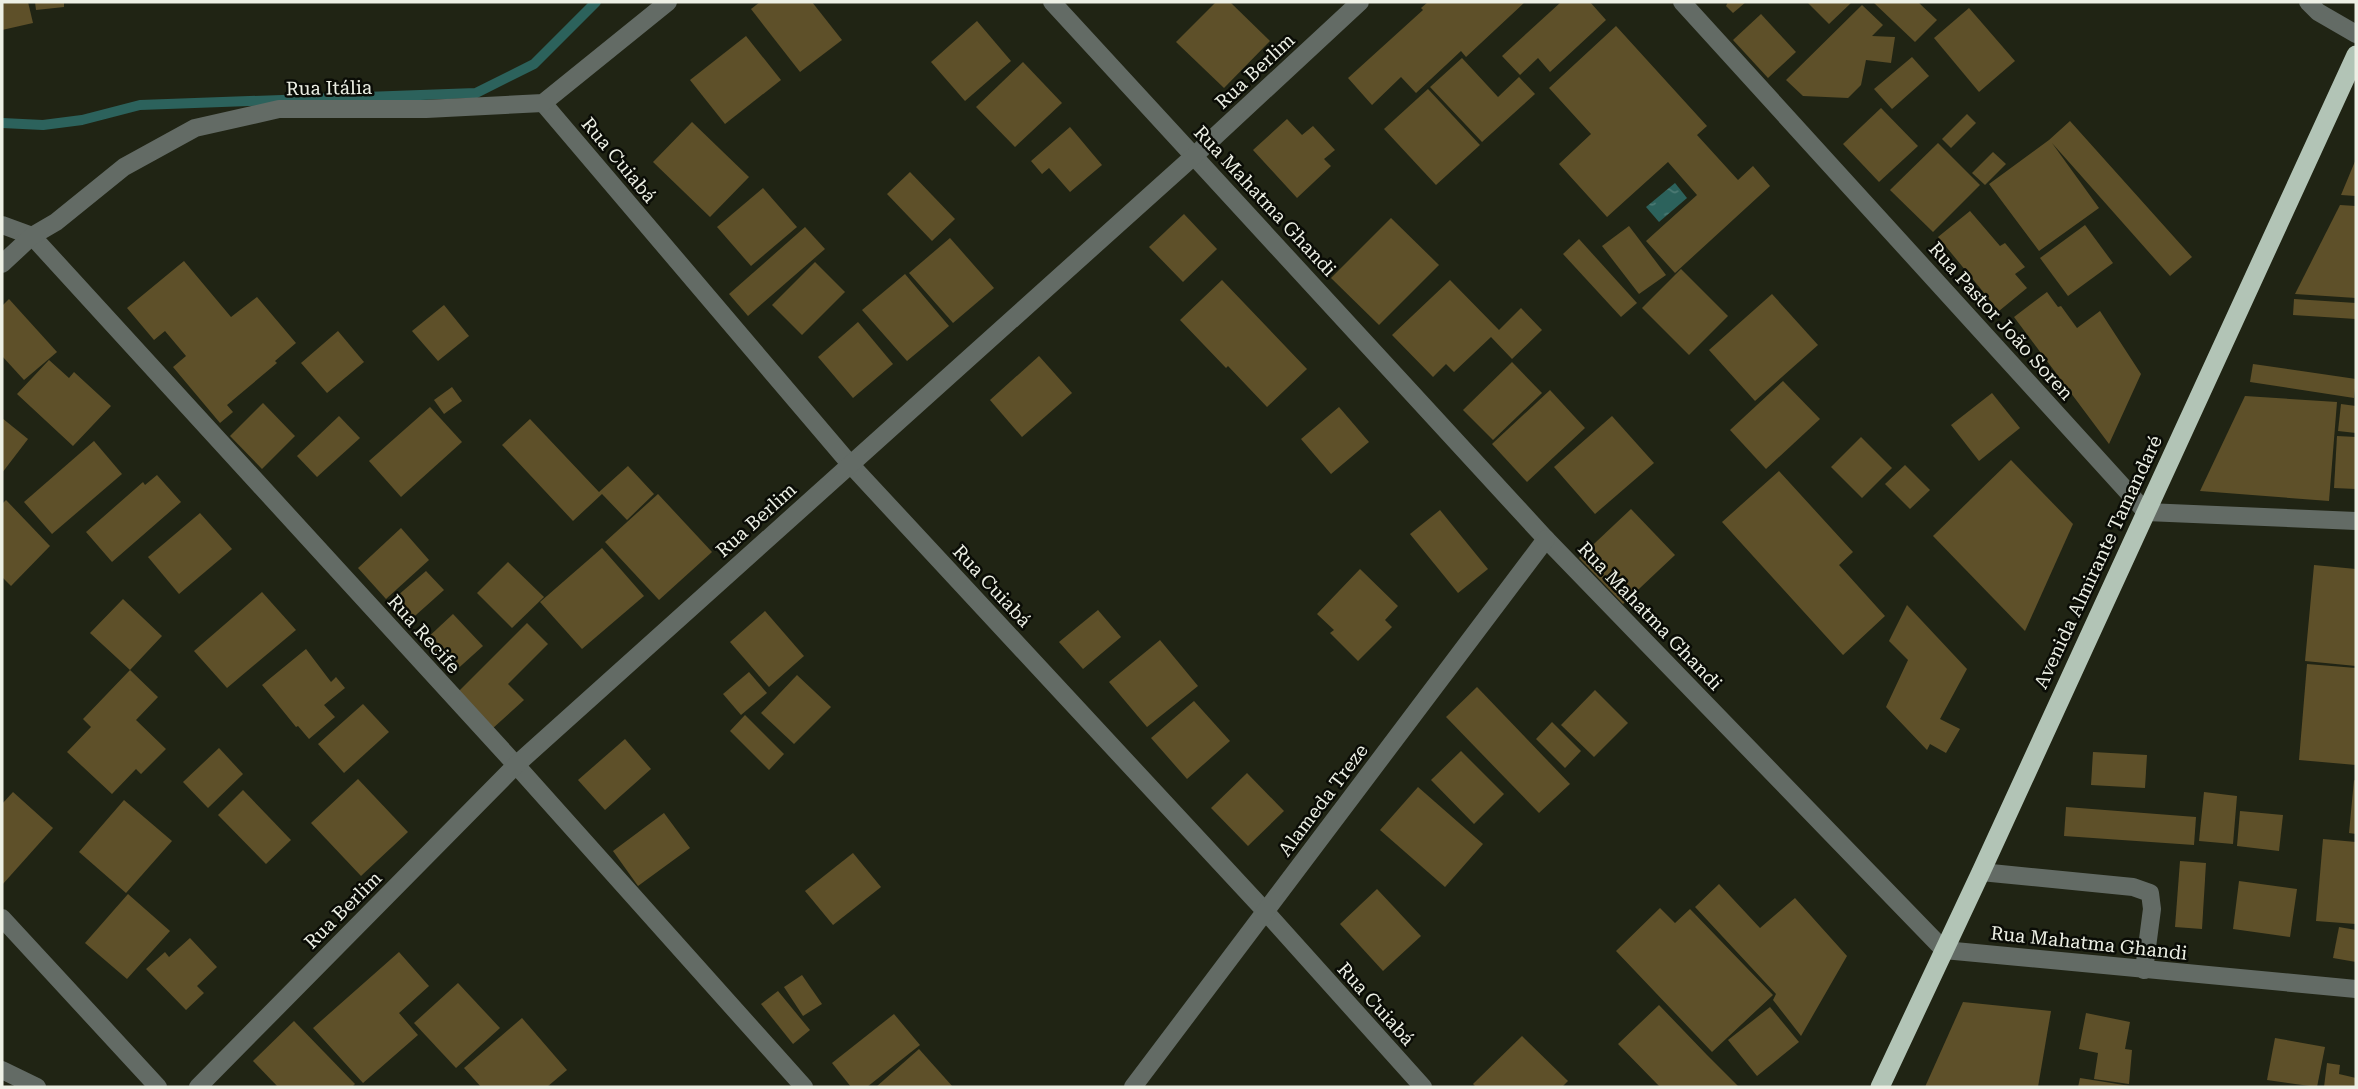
<svg xmlns="http://www.w3.org/2000/svg" width="2358" height="1089" font-family="'Roboto Serif',serif">
  <style>
    .water { fill: url(#water-ripples) }
    .lines { fill: none; stroke-linecap: round; stroke-linejoin: round }
    .stream { stroke: #2c625c; stroke-width: 10 }
    .building { fill: #5e5029 }
    .service { stroke: #636b65; stroke-width: 18 }
    .minor { stroke: #636b65; stroke-width: 18 }
    .trunk { stroke: #b2c4b6; stroke-width: 19 }
    .labels { text-anchor: middle; dominant-baseline: central; stroke-width: 5; stroke-linejoin: round; paint-order: stroke }
    .street-label { font-size: 19px; fill: #edf0e5; stroke: #0a0c06 }
  </style>
  <defs>
    <pattern id="water-ripples" width="26" height="14" patternUnits="userSpaceOnUse" patternTransform="scale(1.75)"><rect width="26" height="14" fill="#2c625c"/><path d="M2 4q2-2 4 0t4 0M15 11q2-2 4 0t4 0" fill="none" stroke="#4b7973"/></pattern>
  </defs>
  <rect width="100%" height="100%" fill="#202414"/>
  <path class="water" d="M1675 183 1687 198 1659 222 1646 207Z"/>
  <g class="lines">
    <path class="stream" d="M2 123 43 125 82 120 140 105 476 93 534 64 596 2"/>
  </g>
  <g class="building">
    <path d="M2 2H28L33 23 2 30Z"/>
    <path d="M35 2H64V7L36 10Z"/>
    <path d="M760 2H812L842 40 800 72 751 9Z"/>
    <path d="M1216 2H1230L1270 41 1224 88 1176 42Z"/>
    <path d="M1428 2H1525L1466 57 1461 51 1416 93 1401 77 1372 105 1348 78 1423 10 1421 8Z"/>
    <path d="M1561 2H1590L1606 20 1550 72 1538 58 1520 75 1502 56Z"/>
    <path d="M1728 2H1746L1733 13 1726 6Z"/>
    <path d="M1807 2H1852L1829 24Z"/>
    <path d="M1873 2H1918L1937 20 1915 42Z"/>
    <path d="M1862 5 1883 25 1872 36 1895 37 1891 63 1866 60 1861 85 1848 98 1803 96 1786 80Z"/>
    <path d="M1969 8 2015 61 1979 92 1934 38Z"/>
    <path d="M1761 14 1796 52 1768 78 1733 40Z"/>
    <path d="M977 21 1011 61 965 101 931 62Z"/>
    <path d="M1616 26 1707 126 1697 135 1738 180 1753 166 1770 186 1675 273 1646 241 1697 195 1668 162 1607 217 1559 164 1591 134 1549 88Z"/>
    <path d="M746 36 781 80 725 124 690 80Z"/>
    <path d="M1912 57 1929 76 1892 109 1874 89Z"/>
    <path d="M1462 58 1498 97 1519 77 1535 94 1482 142 1430 87Z"/>
    <path d="M1023 62 1062 103 1015 147 976 107Z"/>
    <path d="M1428 89 1480 145 1436 185 1384 129Z"/>
    <path d="M1881 108 1918 146 1879 182 1843 144Z"/>
    <path d="M1967 114 1976 123 1951 148 1942 139Z"/>
    <path d="M1287 119 1302 135 1313 126 1335 150 1324 159 1331 166 1297 198 1253 150Z"/>
    <path d="M2070 121 2192 257 2170 276 2052 143 2099 208 2039 251 1989 184 2049 140Z"/>
    <path d="M692 122 749 177 710 217 653 162Z"/>
    <path d="M1070 127 1102 165 1070 192 1049 168 1042 174 1031 161Z"/>
    <path d="M1938 143 1980 185 1933 232 1890 190Z"/>
    <path d="M1993 152 2006 164 1985 185 1972 173Z"/>
    <path d="M2356 159V196L2341 195Z"/>
    <path d="M910 172 955 219 932 241 887 194Z"/>
    <path d="M763 188 797 227 751 266 717 227Z"/>
    <path d="M2340 205 2356 206V298L2295 294Z"/>
    <path d="M1970 211 2000 246 2005 243 2025 267 2015 274 2027 288 1999 311 1938 237Z"/>
    <path d="M1184 214 1217 249 1183 282 1149 247Z"/>
    <path d="M1391 218 1439 265 1379 325 1331 278Z"/>
    <path d="M2085 225 2113 263 2068 296 2040 258Z"/>
    <path d="M1629 226 1666 275 1639 294 1602 246Z"/>
    <path d="M805 227 825 249 748 316 729 294Z"/>
    <path d="M950 238 994 288 953 323 909 273Z"/>
    <path d="M1579 239 1637 303 1621 317 1563 254Z"/>
    <path d="M184 261 231 317 257 297 296 343 275 361 277 363 227 405 233 412 220 423 173 367 186 356 165 331 154 340 127 308Z"/>
    <path d="M815 262 845 292 802 335 772 305Z"/>
    <path d="M1681 269 1728 316 1689 355 1642 308Z"/>
    <path d="M905 274 949 326 907 361 862 310Z"/>
    <path d="M1222 280 1307 369 1267 407 1228 366 1226 368 1180 320Z"/>
    <path d="M1450 280 1499 330 1521 308 1542 330 1512 359 1491 337 1454 372 1446 364 1433 377 1392 335Z"/>
    <path d="M2047 292 2058 307 2061 306 2077 328 2100 311 2141 374 2109 444 2014 317Z"/>
    <path d="M1772 294 1818 345 1755 401 1709 350Z"/>
    <path d="M9 299 57 352 24 380 2 356V306Z"/>
    <path d="M2294 299 2356 303V319L2293 315Z"/>
    <path d="M444 305 469 336 438 361 412 331Z"/>
    <path d="M858 322 893 364 853 398 818 357Z"/>
    <path d="M338 331 364 362 327 393 301 363Z"/>
    <path d="M1039 356 1072 393 1022 437 990 400Z"/>
    <path d="M49 360 69 378 74 372 111 406 73 446 17 394Z"/>
    <path d="M1512 362 1542 393 1493 440 1463 410Z"/>
    <path d="M2253 364 2356 379 2354 398 2250 382Z"/>
    <path d="M1783 381 1820 419 1766 469 1730 430Z"/>
    <path d="M452 387 462 401 444 414 434 400Z"/>
    <path d="M1550 390 1585 428 1527 482 1492 444Z"/>
    <path d="M1992 393 2020 428 1979 461 1951 425Z"/>
    <path d="M2245 396 2337 402 2329 501 2200 491Z"/>
    <path d="M263 403 295 436 262 469 230 436Z"/>
    <path d="M2341 404 2356 406V433L2338 431Z"/>
    <path d="M430 407 462 442 401 497 369 461Z"/>
    <path d="M1339 407 1369 442 1331 474 1301 439Z"/>
    <path d="M339 416 360 438 317 477 297 456Z"/>
    <path d="M1612 416 1654 463 1595 514 1554 467Z"/>
    <path d="M2 418 28 439 2 473Z"/>
    <path d="M530 419 599 492 628 466 654 494 627 520 602 494 573 521 502 445Z"/>
    <path d="M2337 436 2356 437V489L2334 488Z"/>
    <path d="M1861 437 1892 468 1862 498 1831 467Z"/>
    <path d="M94 441 122 474 52 534 24 502Z"/>
    <path d="M2011 460 2073 524 2025 631 1933 536Z"/>
    <path d="M1905 465 1930 490 1910 509 1885 484Z"/>
    <path d="M1779 471 1853 552 1839 565 1885 616 1843 655 1722 522Z"/>
    <path d="M157 475 181 502 112 562 86 532 143 482 145 485Z"/>
    <path d="M658 494 712 552 659 600 605 542Z"/>
    <path d="M6 500 50 546 11 586 2 577V504Z"/>
    <path d="M1631 509 1675 555 1623 604 1579 558Z"/>
    <path d="M1440 510 1488 569 1458 593 1410 534Z"/>
    <path d="M200 513 232 549 179 594 148 557Z"/>
    <path d="M401 528 429 560 386 599 358 568Z"/>
    <path d="M602 548 644 596 582 649 540 602Z"/>
    <path d="M508 562 544 597 512 628 477 593Z"/>
    <path d="M2314 565 2356 569V666L2305 661Z"/>
    <path d="M1360 569 1398 606 1385 620 1392 627 1358 661 1330 633 1334 630 1317 614Z"/>
    <path d="M426 571 444 590 407 623 389 603Z"/>
    <path d="M262 592 296 630 227 688 194 651Z"/>
    <path d="M123 599 162 636 130 670 158 697 136 720 166 749 141 774 136 769 112 794 67 752 91 727 83 719 130 670 90 633Z"/>
    <path d="M1907 605 1967 669 1940 719 1960 729 1946 753 1930 744 1927 750 1886 707 1908 660 1889 641Z"/>
    <path d="M1098 610 1121 637 1083 669 1059 642Z"/>
    <path d="M765 611 804 656 769 687 730 642Z"/>
    <path d="M453 614 483 646 453 673 423 642Z"/>
    <path d="M527 623 548 644 508 684 524 700 492 729 457 693Z"/>
    <path d="M1160 640 1198 686 1147 727 1109 682Z"/>
    <path d="M306 649 331 682 336 677 345 688 324 705 335 717 309 739 298 726 296 727 262 685Z"/>
    <path d="M2307 664 2356 668V765L2299 760Z"/>
    <path d="M749 672 767 693 741 715 723 694Z"/>
    <path d="M797 675 831 707 794 744 761 713Z"/>
    <path d="M1477 687 1570 784 1539 813 1446 717Z"/>
    <path d="M1595 690 1628 723 1594 757 1561 725Z"/>
    <path d="M1194 701 1230 741 1187 779 1151 738Z"/>
    <path d="M363 704 389 732 344 773 318 744Z"/>
    <path d="M745 715 784 754 769 770 730 731Z"/>
    <path d="M1552 722 1581 751 1565 768 1536 739Z"/>
    <path d="M625 739 651 769 605 810 578 780Z"/>
    <path d="M219 748 243 774 208 808 183 782Z"/>
    <path d="M1461 751 1504 794 1474 824 1431 780Z"/>
    <path d="M2093 752 2147 755 2145 788 2091 785Z"/>
    <path d="M1247 773 1284 811 1248 846 1211 808Z"/>
    <path d="M358 779 408 832 361 876 311 823Z"/>
    <path d="M2354 780 2356 781V834L2349 833Z"/>
    <path d="M1418 787 1483 844 1445 887 1380 830Z"/>
    <path d="M243 790 291 840 266 864 218 815Z"/>
    <path d="M13 792 53 828 2 885V804Z"/>
    <path d="M2204 792 2237 796 2233 844 2199 841Z"/>
    <path d="M124 800 172 841 126 893 79 852Z"/>
    <path d="M2066 807 2196 817 2194 845 2064 836Z"/>
    <path d="M2240 811 2283 815 2279 851 2237 846Z"/>
    <path d="M664 813 690 848 638 886 613 851Z"/>
    <path d="M2323 839 2356 842V924L2316 921Z"/>
    <path d="M853 853 881 887 833 925 805 891Z"/>
    <path d="M2180 861 2206 863 2202 929 2175 927Z"/>
    <path d="M2239 881 2297 889 2290 937 2233 929Z"/>
    <path d="M1719 884 1760 928 1795 898 1847 956 1801 1036 1773 1000 1776 994 1695 907Z"/>
    <path d="M1377 889 1421 936 1383 971 1340 924Z"/>
    <path d="M128 894 170 931 127 979 85 943Z"/>
    <path d="M1660 908 1675 923 1690 909 1773 995 1712 1052 1616 951Z"/>
    <path d="M2339 927 2356 930V962L2333 958Z"/>
    <path d="M190 938 217 967 197 986 204 993 186 1010 146 969 165 952 169 957Z"/>
    <path d="M399 952 429 986 399 1013 418 1035 363 1083 313 1028Z"/>
    <path d="M802 975 822 1004 803 1016 784 987Z"/>
    <path d="M458 983 500 1028 456 1068 414 1023Z"/>
    <path d="M778 991 810 1030 793 1044 761 1004Z"/>
    <path d="M1963 1002 2051 1011 2038 1087H1925Z"/>
    <path d="M1659 1005 1707 1055 1739 1087H1660L1618 1044Z"/>
    <path d="M1770 1007 1799 1042 1757 1076 1728 1040Z"/>
    <path d="M2086 1013 2130 1022 2125 1049 2132 1050 2129 1084 2094 1079 2098 1053 2079 1049Z"/>
    <path d="M894 1014 920 1045 867 1087H851L832 1063Z"/>
    <path d="M522 1018 567 1070 547 1087H481L464 1068Z"/>
    <path d="M294 1021 355 1084 352 1087H278L253 1061Z"/>
    <path d="M1522 1036 1568 1081 1562 1087H1476L1473 1084Z"/>
    <path d="M2275 1038 2325 1047 2317 1087 2267 1080Z"/>
    <path d="M919 1049 953 1087H876Z"/>
    <path d="M2327 1063 2340 1065 2339 1074 2356 1078V1087H2324Z"/>
    <path d="M2080 1078 2130 1086V1087H2078Z"/>
  </g>
  <g class="lines">
    <path class="service" d="M1981 872 2133 887 2150 893 2152 909 2144 970"/>
    <g class="minor">
      <path d="M1052 2 1546 539 1944 950 2356 989"/>
      <path d="M1682 2 2146 512 2356 521"/>
      <path d="M2308 2 2318 12 2356 34"/>
      <path d="M543 103 850 464 1265 911 1423 1087"/>
      <path d="M2 225 32 236 516 765 804 1087"/>
      <path d="M2 264 32 236 56 222 124 167 195 128 279 109H426L543 103 668 2"/>
      <path d="M2 918 158 1087"/>
      <path d="M2 1070 37 1087"/>
      <path d="M198 1087 516 765 1195 155 1360 2"/>
      <path d="M1133 1087 1546 539"/>
    </g>
    <path class="trunk" d="M1880 1087 1981 872 2356 55"/>
  </g>
  <g class="labels">
    <g class="street-label">
      <text transform="translate(1255 71) rotate(-43)">Rua Berlim</text>
      <text transform="translate(329 88) rotate(-1)">Rua Itália</text>
      <text transform="translate(619 160) rotate(50)">Rua Cuiabá</text>
      <text transform="translate(1265 201) rotate(47)">Rua Mahatma Ghandi</text>
      <text transform="translate(2001 321) rotate(48)">Rua Pastor João Soren</text>
      <text transform="translate(756 520) rotate(-42)">Rua Berlim</text>
      <text transform="translate(2098 562) rotate(-65)">Avenida Almirante Tamandaré</text>
      <text transform="translate(992 586) rotate(47)">Rua Cuiabá</text>
      <text transform="translate(1650 616) rotate(46)">Rua Mahatma Ghandi</text>
      <text transform="translate(424 634) rotate(48)">Rua Recife</text>
      <text transform="translate(1323 800) rotate(-53)">Alameda Treze</text>
      <text transform="translate(343 910) rotate(-45)">Rua Berlim</text>
      <text transform="translate(2089 943) rotate(6)">Rua Mahatma Ghandi</text>
      <text transform="translate(1376 1004) rotate(48)">Rua Cuiabá</text>
    </g>
  </g>
  <rect width="2358" height="1089" fill="none" stroke="#edf0e5" stroke-width="7"/>
</svg>
